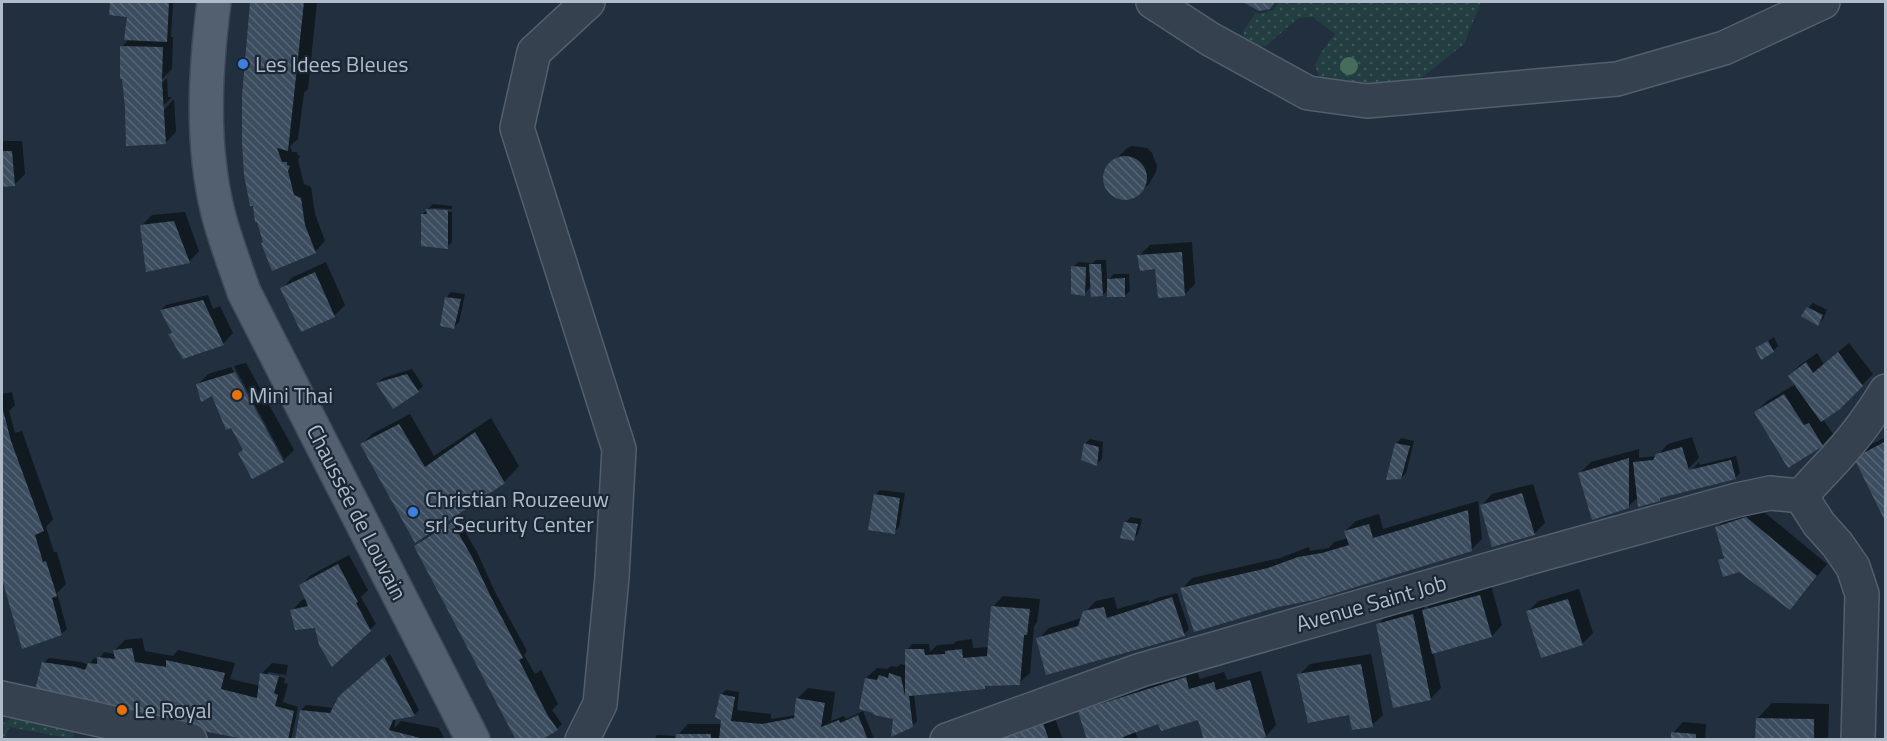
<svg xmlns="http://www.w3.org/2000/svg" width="1887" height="741" font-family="'Titillium Web',sans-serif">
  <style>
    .grass { fill: url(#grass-dots) }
    .shadow { fill: #0007 }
    .building { fill: url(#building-back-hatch) }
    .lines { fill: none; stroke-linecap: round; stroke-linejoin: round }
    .minor-casing { stroke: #535f6d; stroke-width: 36 }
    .major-casing { stroke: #3e4a58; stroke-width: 36 }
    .minor { stroke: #35414f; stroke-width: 33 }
    .major { stroke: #53606f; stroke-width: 33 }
    .tree { fill: #466c5a }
    .shop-dot { fill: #3f7fe0; stroke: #1a2634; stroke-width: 2 }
    .food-dot { fill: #e8710a; stroke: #1a2634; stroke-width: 2 }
    .labels { text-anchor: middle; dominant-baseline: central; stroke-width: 4.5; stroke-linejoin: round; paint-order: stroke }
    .poi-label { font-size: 22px; fill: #b1bcca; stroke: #1a2634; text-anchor: start }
    .street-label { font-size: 22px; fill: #b1bcca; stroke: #1a2634 }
  </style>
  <defs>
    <pattern id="grass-dots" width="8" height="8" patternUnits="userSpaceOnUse" patternTransform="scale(1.5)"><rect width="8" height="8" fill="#233e40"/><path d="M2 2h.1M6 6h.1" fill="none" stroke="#41585a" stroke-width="1.8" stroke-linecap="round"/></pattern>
    <pattern id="building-back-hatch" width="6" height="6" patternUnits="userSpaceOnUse" patternTransform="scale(1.5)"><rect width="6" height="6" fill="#3c4d5f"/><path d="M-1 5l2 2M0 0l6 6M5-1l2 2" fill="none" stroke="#566575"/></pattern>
  </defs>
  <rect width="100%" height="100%" fill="#212f3f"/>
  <g class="grass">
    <path d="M1279 2H1481L1464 44 1406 90 1320 78 1315 66 1320 54 1335 34 1313 17 1298 18 1266 46 1251 49 1243 40 1244 30 1256 12 1259 14 1273 10Z"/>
    <path d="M17 716 70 726 74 731 73 739 9 727 5 739 2 740V723Z"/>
  </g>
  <g class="shadow">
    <path d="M112 2H173L171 37H173L172 69 161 80V84L167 78 168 97H172L163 106V111L174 99 176 132 165 143 122 47 129 39 128 15 110 13Z"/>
    <path d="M251 2H317L308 89 304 93 298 139 290 146 292 152H297V154L300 156 298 160 304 184 311 187 315 214 325 241 315 252 265 241 244 96Z"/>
    <path d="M2 141H22L25 174 14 185H2Z"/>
    <path d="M1132 146 1147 148 1152 153 1157 166 1156 172 1149 184 1137 195 1125 199 1118 198 1108 190 1104 178 1105 171 1126 149Z"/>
    <path d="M433 204 452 206V209L431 208 429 211 452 212V242L447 247 422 215Z"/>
    <path d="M185 212 199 251 189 262 141 226 152 215Z"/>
    <path d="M1192 242 1195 284 1185 294 1156 268 1139 256 1150 245Z"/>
    <path d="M1096 260H1106L1107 281 1114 274H1129L1130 291 1124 296 1109 289 1103 295 1092 286 1084 294 1073 267 1078 262 1091 263 1090 265Z"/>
    <path d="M326 262 345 305 334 316 282 288 293 277Z"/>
    <path d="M451 292 465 294 459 322 454 327 446 298Z"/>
    <path d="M208 295 213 309 220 306 233 333 223 344 170 334 173 331 161 310 166 305Z"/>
    <path d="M1813 303 1827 310 1823 319 1818 324 1808 308Z"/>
    <path d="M1774 337 1778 346 1773 351 1757 349Z"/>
    <path d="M1849 343 1873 374 1839 408 1823 419 1833 434 1822 445 1756 412 1767 401 1796 384 1790 376 1800 365 1817 353 1824 364Z"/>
    <path d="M246 363 294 450 283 461 240 453 244 449 213 394 198 384 208 374 231 367 281 459H284L234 366Z"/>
    <path d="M412 369 423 386 418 391 378 383 383 378Z"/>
    <path d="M12 392 15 405 9 411 15 433 22 431 53 519 46 527 54 552H57L66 584 57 593 67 629 61 634 23 647 2 574V394Z"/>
    <path d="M410 414 434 456 491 418 519 466 504 482 415 541 361 445 372 434Z"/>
    <path d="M1692 437 1699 458 1685 472H1690L1699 462 1700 465 1736 456 1740 473 1735 478 1664 495 1659 499 1639 496 1628 507 1580 473 1591 462 1639 449V458L1657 456 1668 444Z"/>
    <path d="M1886 437V519L1856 458 1866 447Z"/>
    <path d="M1401 438 1414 441 1406 473 1401 478 1396 444Z"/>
    <path d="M1090 439 1103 442 1102 459 1097 464 1085 444Z"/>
    <path d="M1533 484 1545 523 1534 534 1482 505 1492 494Z"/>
    <path d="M880 490 905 493 899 527 894 532 875 495Z"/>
    <path d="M1478 501 1482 539 1471 550 1182 589 1192 578 1280 558 1309 547 1310 551 1329 548 1334 542 1348 538 1345 531 1356 521 1379 514 1383 529Z"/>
    <path d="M1758 507 1827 564 1800 598 1790 608 1739 571 1720 560 1725 555 1717 528 1727 517Z"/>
    <path d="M1131 517 1142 519 1138 534 1133 539 1126 522Z"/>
    <path d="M457 518 477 552 495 592 527 651 524 655 535 674 541 670 558 704 552 710 562 724 557 729 416 546 421 541Z"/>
    <path d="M349 555 368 590 361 597 376 624 333 665 316 626 292 611 302 600 306 599 301 585 311 575Z"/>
    <path d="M1491 585 1502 625 1492 636 1433 652 1441 688 1430 699 1378 625 1388 614 1424 605 1425 610 1429 606 1455 598 1461 592Z"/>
    <path d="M1579 589 1593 633 1582 644 1528 611 1539 601Z"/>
    <path d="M1177 593 1189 629 1184 634 1038 639 1049 628 1082 618 1085 612 1096 601 1114 597 1117 609 1149 600 1148 603 1157 598Z"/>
    <path d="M1003 596 1040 599 1037 622 1034 626 1030 673 1019 683 988 684 984 688 914 694 917 721 912 726 896 714 866 678 877 668 887 669 891 666 897 667 901 664 907 666V650L912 644H929L930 652 937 645 953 644 957 641 972 639 973 648 989 647 993 607Z"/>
    <path d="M142 638 145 651 173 656 178 650 235 663 230 679 260 686 262 673 272 663 288 665 286 675 268 672V675L285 678 284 683 288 684 283 702 298 707 291 740H255L43 663 49 658 81 662 89 665 94 658 99 659 104 652 115 654V650L125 640Z"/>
    <path d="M390 654 419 710 414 715 396 718 394 728 401 721 439 728 445 740H296L301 710 306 705 334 708 346 691Z"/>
    <path d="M1371 654 1383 715 1372 725 1350 714 1299 675 1310 664Z"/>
    <path d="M1196 668 1200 679 1224 672 1227 680 1261 671 1276 725 1266 736 1199 718 1159 722 1135 731 1138 740H1089L1080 711 1090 701 1121 690 1123 695 1155 684 1160 678Z"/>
    <path d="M808 688 835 692 831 721 844 716 846 719 863 711 874 739 653 740 657 735 677 736 688 724H722L721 695 726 690 739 692 737 710 771 714V719L796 715 798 698Z"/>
    <path d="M1772 703 1829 704 1828 740H1757V719Z"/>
    <path d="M1053 713 1063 740H977Z"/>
    <path d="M1683 722 1706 724 1705 740H1672L1673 733Z"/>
  </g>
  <g class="building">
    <path d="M110 2H169L167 42 124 40 127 17 109 15Z"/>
    <path d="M250 2H304L288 151 277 148 282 162H287V165L290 166 288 171 294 195 301 198 305 225 316 253 272 271 261 243 263 242 257 222H255L253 206H250L244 175 242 143V96Z"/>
    <path d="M1243 2H1275L1270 9 1259 11Z"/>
    <path d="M120 46 163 47 162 81 166 144 126 146 125 108 122 79H120Z"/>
    <path d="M2 151H12L15 186 2 187Z"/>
    <circle cx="1125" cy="178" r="22"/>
    <path d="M426 209 448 210V249L421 246V214H427Z"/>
    <path d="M174 221 190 263 146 272 140 225Z"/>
    <path d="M1182 252 1185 296 1158 298 1155 269 1140 271 1137 255Z"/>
    <path d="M1089 264H1101L1103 296 1091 297Z"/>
    <path d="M1071 266 1086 267 1085 296 1071 294Z"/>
    <path d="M315 272 335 317 301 332 280 288Z"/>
    <path d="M1125 278V297H1107V279Z"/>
    <path d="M445 297 461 299 454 329 440 326Z"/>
    <path d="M203 300 224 345 183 359 168 334 172 333 160 310Z"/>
    <path d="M1807 307 1823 315 1818 326 1801 316Z"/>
    <path d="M1768 341 1774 352 1761 360 1755 348Z"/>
    <path d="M1838 352 1863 386 1840 409 1821 422 1788 376 1806 362 1813 373Z"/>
    <path d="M235 372 284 462 252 479 238 453 243 450 231 428 226 430 212 396 201 402 196 384Z"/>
    <path d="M407 374 419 392 393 409 376 383Z"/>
    <path d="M1784 394 1804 425 1809 423 1823 446 1788 468 1754 412Z"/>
    <path d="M2 406 11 441 44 531 35 535 43 562 46 561 57 596 52 598 62 635 22 649 2 579Z"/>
    <path d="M399 424 425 467 475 432 505 483 415 543 360 444Z"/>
    <path d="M1886 441V523L1854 458Z"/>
    <path d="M1084 443 1099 447 1097 466 1081 460Z"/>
    <path d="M1395 443 1410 446 1401 479 1386 480Z"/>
    <path d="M1682 447 1689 470 1731 460 1736 479 1660 498V501L1638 507 1633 462 1653 460 1656 454Z"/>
    <path d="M1629 458V508L1592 520 1578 473Z"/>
    <path d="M1522 493 1535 535 1492 547 1480 505Z"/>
    <path d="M874 494 900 498 895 534 868 530Z"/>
    <path d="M1468 510 1472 551 1314 600 1278 607 1194 632 1180 588 1268 568 1298 557 1322 553 1349 545 1344 531 1369 524 1373 538Z"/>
    <path d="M1746 517 1817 576 1790 610 1739 572 1723 577 1718 560 1724 558 1715 527Z"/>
    <path d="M452 522 472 557 491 597 523 658 519 660 548 716 558 730 541 740H516L414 546Z"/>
    <path d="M1124 522 1138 524 1134 541 1120 538Z"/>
    <path d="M338 564 358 602 356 603 371 631 332 667 319 645 315 628 295 630 290 610 308 606 299 585Z"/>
    <path d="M1480 595 1492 637 1432 654 1422 610Z"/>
    <path d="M1172 597 1185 636 1046 675 1036 638 1078 626 1083 611 1104 607 1107 618Z"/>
    <path d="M1568 599 1583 645 1541 658 1526 611Z"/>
    <path d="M991 606 1030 609 1027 635H1024L1020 685 985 686V689L909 696 913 727 891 737 893 719 874 715 873 713 859 709 865 678 877 680 879 675 888 678 889 673 901 677 905 696V649H924L925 655 945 654V651L962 649 963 658 987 656Z"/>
    <path d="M1413 614 1431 700 1393 708 1376 624Z"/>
    <path d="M132 648 135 662 166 667V660L225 673 221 689 257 698 260 673 279 676 274 693 278 695 275 706 294 711 288 740H249L213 733 34 694 42 662 76 667 85 670 88 663 97 664V657L115 659 113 650Z"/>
    <path d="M384 657 415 716 393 720 389 730 428 740H295L300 710 330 713 339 696Z"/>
    <path d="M1361 664 1373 727 1352 730 1349 715 1308 723 1297 674Z"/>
    <path d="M1186 677 1189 689 1214 682 1216 690 1250 680 1266 737 1257 740H1204L1198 720 1161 731 1158 724 1123 737 1124 740H1087L1078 711Z"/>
    <path d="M720 694 735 697 731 721 762 724 794 718 796 698 825 703 821 727 839 720 840 723 858 715 868 740H719L721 720 715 717Z"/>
    <path d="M1756 718 1814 719V740H1755Z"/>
    <path d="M1043 723 1049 740H995Z"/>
    <path d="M1671 732 1696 734V740H1671Z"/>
    <path d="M676 734H711V740H675Z"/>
  </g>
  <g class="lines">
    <defs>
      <g id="minor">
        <path d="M1153 2 1210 39 1308 93 1367 101 1617 79 1724 48 1823 2"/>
        <path d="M1801 496 1819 524 1837 544 1853 567 1862 594 1858 740"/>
        <path d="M1801 496C1813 482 1825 470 1837 457 1855 437 1872 414 1886 391"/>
        <path d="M2 698 190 740"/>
        <path d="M582 740 600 704 612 577 619 449 517 128 534 52 588 2"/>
        <path d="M947 740 1141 670 1539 555 1737 500 1770 493 1801 496"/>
      </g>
      <path id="major" d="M214 2C205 71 201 144 218 213 225 240 235 266 244 292L473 740"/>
    </defs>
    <use href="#minor" class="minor-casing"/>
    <use href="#major" class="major-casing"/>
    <use href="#minor" class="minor"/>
    <use href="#major" class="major"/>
  </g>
  <circle class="tree" cx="1349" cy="66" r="9"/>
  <g class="shop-dot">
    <circle cx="243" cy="64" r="6"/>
    <circle cx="413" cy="512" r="6"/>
  </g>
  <g class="food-dot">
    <circle cx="237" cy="395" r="6"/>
    <circle cx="122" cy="710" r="6"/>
  </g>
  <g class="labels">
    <g class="poi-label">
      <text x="255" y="64">Les Idees Bleues</text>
      <text x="249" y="395">Mini Thai</text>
      <text x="425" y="499">Christian Rouzeeuw<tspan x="425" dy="25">srl Security Center</tspan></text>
      <text x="134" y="710">Le Royal</text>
    </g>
    <g class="street-label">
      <text transform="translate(357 512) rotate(63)">Chaussée de Louvain</text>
      <text transform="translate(1371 603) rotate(-16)">Avenue Saint Job</text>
    </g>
  </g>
  <rect width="1887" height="741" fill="none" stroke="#b1bcca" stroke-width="6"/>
</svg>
